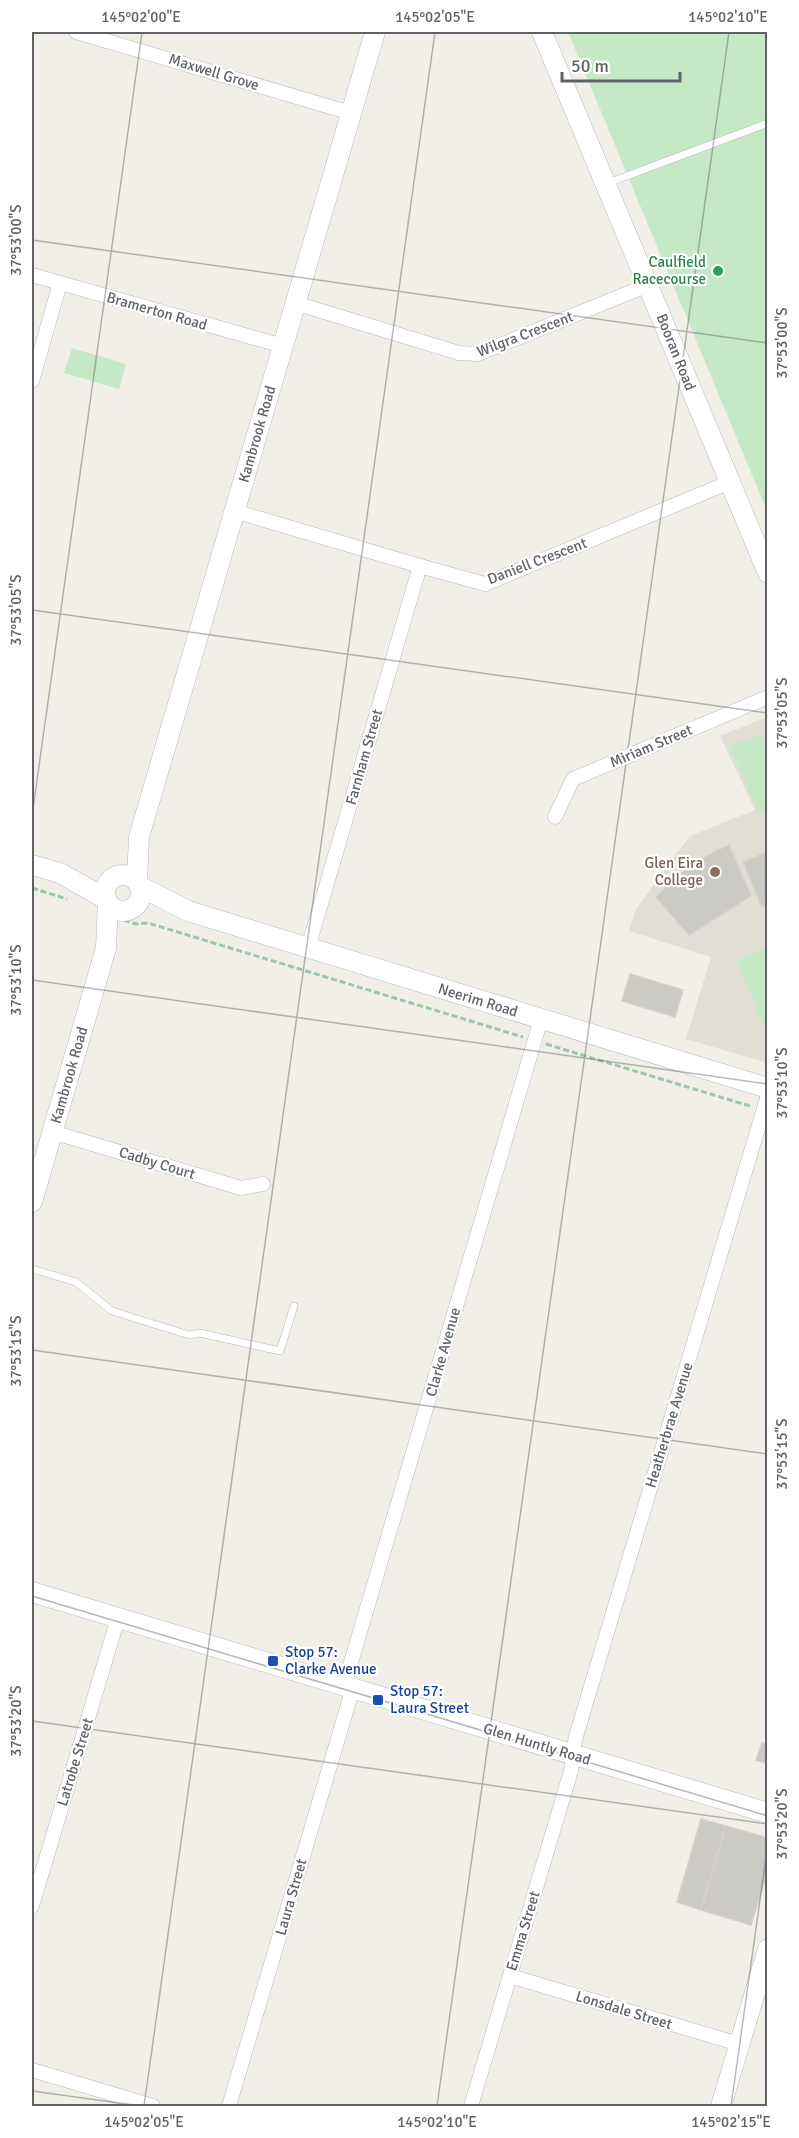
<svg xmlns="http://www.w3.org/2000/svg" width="799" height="2138" font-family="Signika,sans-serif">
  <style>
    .education { fill: #e1ded6 }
    .green { fill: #c5e8c5 }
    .building { fill: #cccac5; stroke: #d6d1c6; stroke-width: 1.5 }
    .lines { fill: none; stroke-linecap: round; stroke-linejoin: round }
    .lane-casing { stroke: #b5b8bc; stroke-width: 8 }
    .street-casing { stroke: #b5b8bc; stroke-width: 15 }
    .secondary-casing { stroke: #b6babf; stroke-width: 21 }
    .path { stroke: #9cc7a9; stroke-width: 3; stroke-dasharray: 6 3; stroke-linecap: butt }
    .lane { stroke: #fff; stroke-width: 7 }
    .street { stroke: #fff; stroke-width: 14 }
    .secondary { stroke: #fff; stroke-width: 20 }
    .tram { stroke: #b6b7b8; stroke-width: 1.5 }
    .ticks { fill: none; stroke: #5f6368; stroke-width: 1.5; stroke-opacity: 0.45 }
    .leisure-dot { fill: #2e9e5b; stroke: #fff; stroke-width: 2 }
    .education-dot { fill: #8d6e63; stroke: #fff; stroke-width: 2 }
    .transit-dot { fill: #1a4fb4; stroke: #fff; stroke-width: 2 }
    .labels { text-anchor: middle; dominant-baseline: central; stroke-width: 4.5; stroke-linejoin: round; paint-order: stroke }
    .street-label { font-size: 15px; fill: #5f6368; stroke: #fff }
    .leisure-label { font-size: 15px; fill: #27864d; stroke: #fff; text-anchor: end }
    .education-label { font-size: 15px; fill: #785e54; stroke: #fff; text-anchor: end }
    .transit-label { font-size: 15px; fill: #164399; stroke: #fff; text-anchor: start }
    .neatline { fill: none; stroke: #5f6368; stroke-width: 2 }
    .ticks-label { font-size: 15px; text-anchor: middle; fill: #5f6368 }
  </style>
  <rect width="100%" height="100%" fill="#f1efe8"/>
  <path class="education" d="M767 717V1063L686 1039 711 957 629 931 636 909 690 836 755 810 720 736Z"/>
  <g class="green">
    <path d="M568 32H767V511Z"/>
    <path d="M72 348 126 364 119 389 64 373Z"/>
    <path d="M761 734 767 749 768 811 759 814 730 747Z"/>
    <path d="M767 948 768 1032H767L736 962Z"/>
  </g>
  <g class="building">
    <path d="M729 845 751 896 689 935 656 897 692 863Z"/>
    <path d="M768 852V905L762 907 743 862Z"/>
    <path d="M630 974 683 990 675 1017 622 1001Z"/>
    <path d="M762 1743 768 1745V1764L756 1760Z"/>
    <path d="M701 1819 726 1826 701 1910 677 1902Z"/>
    <path d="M726 1826 768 1838V1870L751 1925 701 1910Z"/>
  </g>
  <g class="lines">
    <defs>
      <g id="lane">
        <path d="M608 183 768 123"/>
        <path d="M32 1269 76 1282 112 1311 189 1335 200 1333 280 1351 294 1306"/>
      </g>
      <g id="street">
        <path d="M76 32 351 113"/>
        <path d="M32 275 283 346"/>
        <path d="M295 303 459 353 478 354 648 285"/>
        <path d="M32 381 60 283"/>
        <path d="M234 511 420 566 485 584 730 482"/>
        <path d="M555 817 573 779 768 697"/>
        <path d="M308 948 420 566"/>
        <path d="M52 1132 241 1188 263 1184"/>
        <path d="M344 1686 541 1019"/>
        <path d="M32 1906 118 1618"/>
        <path d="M510 1976 739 2044"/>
        <path d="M32 2070 153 2106"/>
        <path d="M229 2106 353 1688"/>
        <path d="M471 2106 571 1771C573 1758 573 1746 577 1733L768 1095"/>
      </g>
      <g id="secondary">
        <path d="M542 32 768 573"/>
        <path d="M32 865 60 873 106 899"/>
        <circle cx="123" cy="893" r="18"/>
        <path d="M137 880 139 837 375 32"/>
        <path d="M141 887 188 911 768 1088"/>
        <path d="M32 1202 106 948 108 903"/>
        <path d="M32 1592 768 1813"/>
        <path d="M721 2106 768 1949"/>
      </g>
    </defs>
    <use href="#lane" class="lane-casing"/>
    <use href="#street" class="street-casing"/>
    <use href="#secondary" class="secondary-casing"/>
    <g class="path">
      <path d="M32 888 67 899"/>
      <path d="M124 920 136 924 148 923 523 1037"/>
      <path d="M546 1044 750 1106"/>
    </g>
    <use href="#lane" class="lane"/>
    <use href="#street" class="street"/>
    <use href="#secondary" class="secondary"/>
    <path class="tram" d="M32 1596 768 1816"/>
  </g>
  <path class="ticks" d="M32 240 768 343M32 610 768 713M32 816 142 32M32 980 768 1084M32 1350 768 1454M32 1721 768 1824M32 2091 141 2106M144 2106 435 32M437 2106 729 32M731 2106 768 1843"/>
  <circle class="leisure-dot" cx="718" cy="271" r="6"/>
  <circle class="education-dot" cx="715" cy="872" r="6"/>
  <g class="transit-dot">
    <rect x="267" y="1655" width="12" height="12" rx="3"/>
    <rect x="372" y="1694" width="12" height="12" rx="3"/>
  </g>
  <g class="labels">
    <g class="street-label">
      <text transform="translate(214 72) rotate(17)">Maxwell Grove</text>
      <text transform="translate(157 311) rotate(16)">Bramerton Road</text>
      <text transform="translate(525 334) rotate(-21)">Wilgra Crescent</text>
      <text transform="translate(676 352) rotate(68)">Booran Road</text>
      <text transform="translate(257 434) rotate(-74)">Kambrook Road</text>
      <text transform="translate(537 561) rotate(-21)">Daniell Crescent</text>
      <text transform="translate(651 746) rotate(-23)">Miriam Street</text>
      <text transform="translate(364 757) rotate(-74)">Farnham Street</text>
      <text transform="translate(478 1000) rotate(17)">Neerim Road</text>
      <text transform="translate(69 1075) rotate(-74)">Kambrook Road</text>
      <text transform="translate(157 1163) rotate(17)">Cadby Court</text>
      <text transform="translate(443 1352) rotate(-74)">Clarke Avenue</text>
      <text transform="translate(669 1425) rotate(-73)">Heatherbrae Avenue</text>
      <text transform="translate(537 1744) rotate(17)">Glen Huntly Road</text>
      <text transform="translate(75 1762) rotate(-73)">Latrobe Street</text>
      <text transform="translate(291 1897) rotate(-74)">Laura Street</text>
      <text transform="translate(523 1931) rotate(-73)">Emma Street</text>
      <text transform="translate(624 2010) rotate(17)">Lonsdale Street</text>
    </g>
    <g class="leisure-label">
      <text x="706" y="262">Caulfield<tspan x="706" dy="17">Racecourse</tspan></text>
    </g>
    <g class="education-label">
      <text x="703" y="863">Glen Eira<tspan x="703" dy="17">College</tspan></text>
    </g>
    <g class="transit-label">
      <text x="285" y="1652">Stop 57:<tspan x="285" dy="17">Clarke Avenue</tspan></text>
      <text x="390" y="1691">Stop 57:<tspan x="390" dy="17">Laura Street</tspan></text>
    </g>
  </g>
  <rect width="799" height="2138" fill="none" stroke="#ffffff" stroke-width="66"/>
  <path d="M562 72v9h118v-9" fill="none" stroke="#5f6368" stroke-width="3"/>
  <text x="571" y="72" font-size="18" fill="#5f6368" stroke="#ffffff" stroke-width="4.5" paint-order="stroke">50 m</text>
  <rect x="33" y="33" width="733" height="2072" class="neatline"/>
  <g class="ticks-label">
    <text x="141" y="22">145°02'00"E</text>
    <text x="435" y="22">145°02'05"E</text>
    <text x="728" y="22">145°02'10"E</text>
    <text transform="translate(16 240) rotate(-90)" y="5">37°53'00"S</text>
    <text transform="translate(782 343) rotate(-90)" y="5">37°53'00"S</text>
    <text transform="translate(16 610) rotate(-90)" y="5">37°53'05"S</text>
    <text transform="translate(782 713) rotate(-90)" y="5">37°53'05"S</text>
    <text transform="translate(16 980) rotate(-90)" y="5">37°53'10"S</text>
    <text transform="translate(782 1083) rotate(-90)" y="5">37°53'10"S</text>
    <text transform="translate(16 1351) rotate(-90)" y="5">37°53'15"S</text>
    <text transform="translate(782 1454) rotate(-90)" y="5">37°53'15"S</text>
    <text transform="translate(16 1721) rotate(-90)" y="5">37°53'20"S</text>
    <text transform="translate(782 1824) rotate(-90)" y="5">37°53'20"S</text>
    <text x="144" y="2127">145°02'05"E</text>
    <text x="437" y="2127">145°02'10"E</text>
    <text x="731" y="2127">145°02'15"E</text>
  </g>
</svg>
